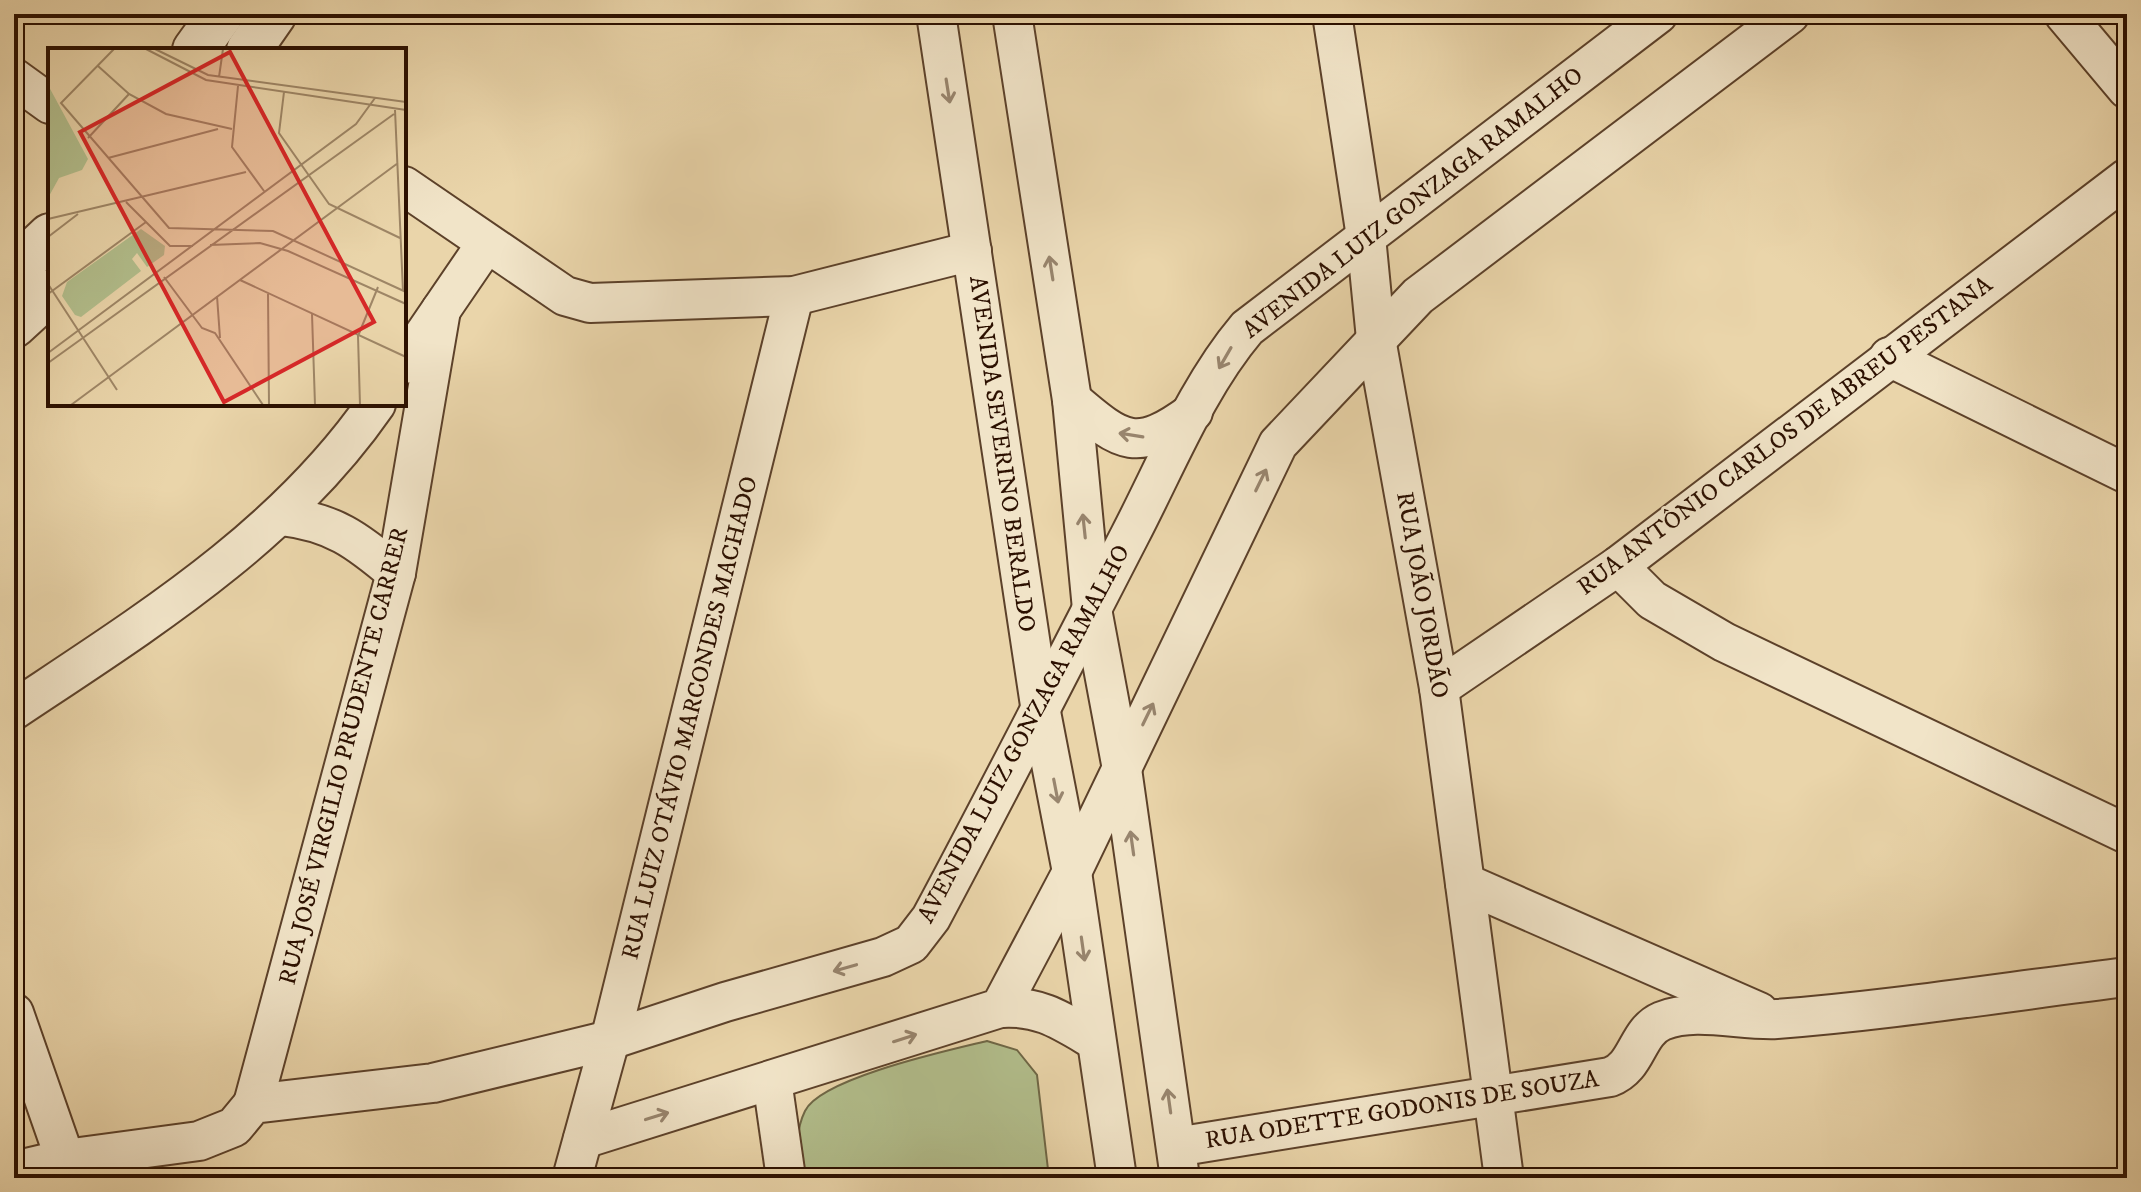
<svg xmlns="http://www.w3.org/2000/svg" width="2141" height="1192" font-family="'IM FELL DW Pica',serif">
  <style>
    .green { fill: #b2be8c; stroke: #6f6746; stroke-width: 2 }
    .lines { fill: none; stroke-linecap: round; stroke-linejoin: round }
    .minor-casing { stroke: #5c412a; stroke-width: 42 }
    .tertiary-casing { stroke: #5c412a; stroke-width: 48 }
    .minor { stroke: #f1e4c8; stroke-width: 38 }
    .tertiary { stroke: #f1e4c8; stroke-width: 44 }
    .oneway { stroke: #98856e }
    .labels { text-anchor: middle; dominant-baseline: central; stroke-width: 6; stroke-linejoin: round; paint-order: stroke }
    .street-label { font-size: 24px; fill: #2c1000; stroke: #f1e4c8 }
    .inset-road { fill: none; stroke: #9e8666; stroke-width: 2 }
    .view { fill: #d62828; fill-opacity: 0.15; stroke: #d62828; stroke-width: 4 }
    .inset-edge { fill: none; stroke: #2c1000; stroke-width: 4 }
  </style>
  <rect width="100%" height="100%" fill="#ead5aa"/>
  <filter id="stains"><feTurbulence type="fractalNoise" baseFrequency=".0025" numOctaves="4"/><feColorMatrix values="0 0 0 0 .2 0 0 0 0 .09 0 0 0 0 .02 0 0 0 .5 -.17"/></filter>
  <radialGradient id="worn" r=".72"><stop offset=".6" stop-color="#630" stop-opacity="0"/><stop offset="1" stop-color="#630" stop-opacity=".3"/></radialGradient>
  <path class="green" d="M987 1041 1017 1050 1037 1075 1049 1178H800C798 1155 794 1133 805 1111 821 1078 950 1050 987 1041Z"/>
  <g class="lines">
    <defs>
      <g id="minor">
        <path d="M936 14 1041 712 1072 872 1117 1178"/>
        <path d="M1012 14 1072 400 1092 609 1122 769 1180 1178"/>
        <path d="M1332 14 1366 237 1376 339 1439 688 1504 1178"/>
        <path d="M2064 14 2127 89"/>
        <path d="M14 78 50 104"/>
        <path d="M404 186 565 296 590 303 794 296 972 251"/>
        <path d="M1889 357 2127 474"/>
        <path d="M404 364 486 244"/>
        <path d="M1072 400C1123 444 1137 453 1193 412"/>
        <path d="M281 516C333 522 357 540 396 573"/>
        <path d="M1618 566 1652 600 1724 642 2127 834"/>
        <path d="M1439 688 1618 566 2127 178"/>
        <path d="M14 710C146 622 284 537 376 404"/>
        <path d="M1465 883 1759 1012"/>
        <path d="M1000 1008C1040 1005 1062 1021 1096 1041"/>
        <path d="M14 1013 65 1159"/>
        <path d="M772 1080 786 1178"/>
        <path d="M253 1104 396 573 441 310"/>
        <path d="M583 1139 1000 1008 1072 872 1278 444 1418 296 1790 14"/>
        <path d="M1176 1147 1610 1077C1638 1067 1636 1032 1662 1021 1695 1007 1741 1021 1777 1019 1893 1010 2011 991 2127 977"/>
        <path d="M14 1171 65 1159 199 1141 234 1127 253 1104 433 1083 610 1040 725 1002 883 957 911 944 931 918C999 791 1064 663 1130 535 1166 466 1197 387 1247 328L1658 14"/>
        <path d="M572 1178 610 1040 794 296"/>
      </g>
      <g id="tertiary">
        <path d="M195 50 221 14"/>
        <path d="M249 50 274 14"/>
        <path d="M14 270 50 236"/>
        <path d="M14 325 50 292"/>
      </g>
    </defs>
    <use href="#minor" class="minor-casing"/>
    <use href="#tertiary" class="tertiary-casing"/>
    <use href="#minor" class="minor"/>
    <use href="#tertiary" class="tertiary"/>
  </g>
  <defs><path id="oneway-shaft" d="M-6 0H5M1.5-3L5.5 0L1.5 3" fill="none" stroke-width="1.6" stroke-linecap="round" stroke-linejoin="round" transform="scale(2)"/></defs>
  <g class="oneway">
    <use href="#oneway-shaft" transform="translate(948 91) rotate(81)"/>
    <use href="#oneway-shaft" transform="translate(1051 268) rotate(-99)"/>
    <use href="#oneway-shaft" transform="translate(1225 358) rotate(120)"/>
    <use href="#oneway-shaft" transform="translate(1131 435) rotate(-171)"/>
    <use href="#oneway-shaft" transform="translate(1261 480) rotate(-64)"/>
    <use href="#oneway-shaft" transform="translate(1084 526) rotate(-96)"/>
    <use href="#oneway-shaft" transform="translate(1148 714) rotate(-64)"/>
    <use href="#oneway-shaft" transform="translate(1056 791) rotate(79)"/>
    <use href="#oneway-shaft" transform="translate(1132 843) rotate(-98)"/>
    <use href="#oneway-shaft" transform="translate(1083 949) rotate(82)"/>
    <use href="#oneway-shaft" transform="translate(845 968) rotate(164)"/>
    <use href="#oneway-shaft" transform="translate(905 1038) rotate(-18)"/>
    <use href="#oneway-shaft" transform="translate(1169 1101) rotate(-98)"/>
    <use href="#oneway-shaft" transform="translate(657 1116) rotate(-17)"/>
  </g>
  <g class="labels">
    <g class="street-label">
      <text transform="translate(1413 203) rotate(-38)">AVENIDA LUIZ GONZAGA RAMALHO</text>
      <text transform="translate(1785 436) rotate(-37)">RUA ANTÔNIO CARLOS DE ABREU PESTANA</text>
      <text transform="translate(1002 454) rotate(82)">AVENIDA SEVERINO BERALDO</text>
      <text transform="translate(1422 595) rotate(80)">RUA JOÃO JORDÃO</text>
      <text transform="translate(690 718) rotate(-76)">RUA LUIZ OTÁVIO MARCONDES MACHADO</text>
      <text transform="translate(1024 734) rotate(-62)">AVENIDA LUIZ GONZAGA RAMALHO</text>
      <text transform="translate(344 756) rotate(-76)">RUA JOSÉ VIRGILIO PRUDENTE CARRER</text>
      <text transform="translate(1402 1110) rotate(-9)">RUA ODETTE GODONIS DE SOUZA</text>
    </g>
  </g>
  <g transform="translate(48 48)">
    <rect width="358" height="358" fill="#ead5aa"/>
    <path d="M0 37 40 111 34 122 11 130 0 150ZM93 181 117 198 116 207 99 219 89 205 84 211 93 223 33 269 27 267 14 248 19 234Z" fill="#b2be8c"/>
    <path class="inset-road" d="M66 1 13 55 121 180 225 183 358 244M98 1 158 32 358 62M107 1 160 27 358 54M50 18 81 46 118 66 184 81M171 29 175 1M190 38 184 99 216 143M236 44 231 85 281 156 352 190M347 62 355 243M40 90 81 46M60 110 170 81M78 154 122 198H145M0 171 198 124M0 189 30 166M162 197 212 195 240 203 358 256M116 229 154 280 167 285 215 357M192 232 358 309M0 236 69 342M0 246 98 174M220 246 221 357M169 248 172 290M264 266 267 357M0 305 308 76 327 50M0 315 346 66M23 357 350 115M312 357 310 288 330 239"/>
    <path class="view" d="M182 4 326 274 176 354 32 84Z"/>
    <rect width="358" height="358" class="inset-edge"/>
  </g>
  <rect width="2141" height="1192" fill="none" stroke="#ead5aa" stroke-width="48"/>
  <rect x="16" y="16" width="2109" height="1160" fill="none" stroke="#2c1000" stroke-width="4"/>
  <rect x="24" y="24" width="2093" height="1144" fill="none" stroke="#2c1000" stroke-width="2"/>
  <rect width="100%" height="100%" filter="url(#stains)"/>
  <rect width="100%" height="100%" fill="url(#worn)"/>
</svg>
